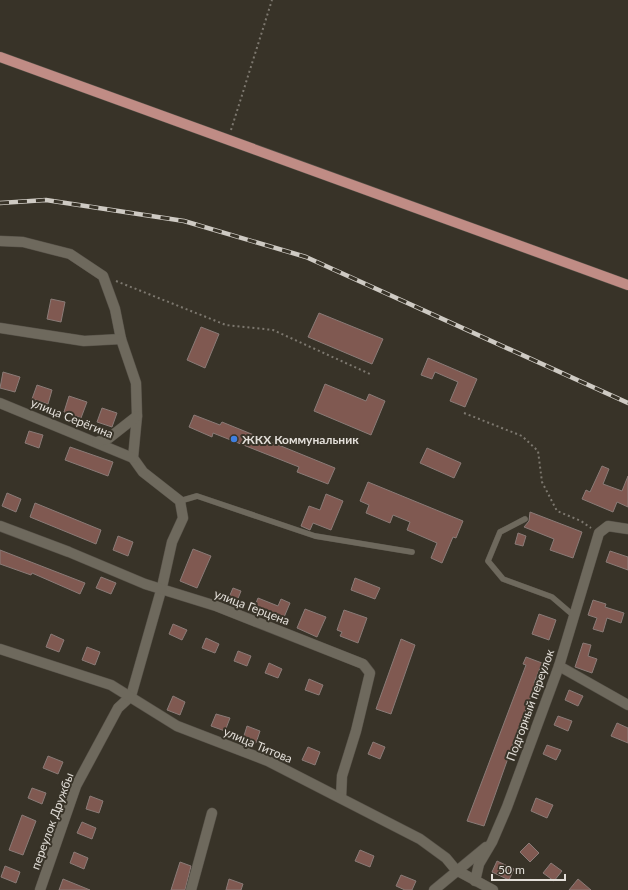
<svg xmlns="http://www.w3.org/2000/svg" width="628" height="890" font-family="Lato,sans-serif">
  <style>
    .building { fill: #805951; stroke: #8a7b77 }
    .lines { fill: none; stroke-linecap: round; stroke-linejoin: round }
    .lane-casing { stroke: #565148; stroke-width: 6 }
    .street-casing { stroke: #565148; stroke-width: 11 }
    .primary-casing { stroke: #565148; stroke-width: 11 }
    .path { stroke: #7d786f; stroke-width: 2; stroke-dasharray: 2 3; stroke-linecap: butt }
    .lane { stroke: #6e695d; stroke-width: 5.5 }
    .street { stroke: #6e695d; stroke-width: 10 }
    .primary { stroke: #c08c85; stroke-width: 10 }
    .rail-casing { stroke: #cecac3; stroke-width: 4.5 }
    .rail { stroke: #383328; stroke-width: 3; stroke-dasharray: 9; stroke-linecap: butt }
    .shop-dot { fill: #3f7fe0; stroke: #383328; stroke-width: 1.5 }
    .labels { text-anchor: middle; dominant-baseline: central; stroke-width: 4; stroke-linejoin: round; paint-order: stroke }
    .street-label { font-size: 12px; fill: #e3dfd9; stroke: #383328 }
    .poi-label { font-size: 12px; font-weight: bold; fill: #e3dfd9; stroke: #383328; text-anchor: start }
  </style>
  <rect width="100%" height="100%" fill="#383328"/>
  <g class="building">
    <path d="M51 299 65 302 61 322 47 319Z"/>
    <path d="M319 313 383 339 372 364 308 337Z"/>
    <path d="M201 327 219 334 205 368 187 360Z"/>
    <path d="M428 358 477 379 465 407 450 401 458 382 435 372 432 379 421 375Z"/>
    <path d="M3 372 20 377 15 392 0 388Z"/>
    <path d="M325 384 366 401 369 394 385 401 371 435 314 411Z"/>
    <path d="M37 385 52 390 48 404 32 399Z"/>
    <path d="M69 396 87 402 81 418 64 412Z"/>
    <path d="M102 408 117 413 112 427 97 422Z"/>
    <path d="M194 415 220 425 222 422 335 468 328 484 297 472 299 467 213 433 212 437 189 427Z"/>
    <path d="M29 431 43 435 39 448 25 443Z"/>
    <path d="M70 447 113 462 108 476 65 460Z"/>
    <path d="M427 448 461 463 454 478 420 463Z"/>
    <path d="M602 466 609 469 603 484 622 491 628 476V507L617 502 613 512 582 499 586 490 590 492Z"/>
    <path d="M368 482 463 521 456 538 453 537 442 563 431 558 437 543 407 530 410 522 393 515 390 523 366 513 369 505 360 501Z"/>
    <path d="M7 493 21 499 16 512 2 506Z"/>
    <path d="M326 494 343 501 331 530 313 523 310 530 301 526 309 506 320 510Z"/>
    <path d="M35 503 101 530 96 544 30 517Z"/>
    <path d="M530 512 582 532 573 558 550 550 554 539 524 527 529 521Z"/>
    <path d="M518 533 526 536 523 546 515 544Z"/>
    <path d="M118 536 133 542 128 556 113 550Z"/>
    <path d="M193 549 211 556 197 588 180 581Z"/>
    <path d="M0 550 85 583 80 594 32 573 31 575 0 564Z"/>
    <path d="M610 551 628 557V570L606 562Z"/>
    <path d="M101 577 116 583 111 594 96 588Z"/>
    <path d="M355 578 380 588 375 599 351 590Z"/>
    <path d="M233 588 241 591 235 606 227 602Z"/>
    <path d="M258 598 278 606 281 599 290 603 282 622 254 608Z"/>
    <path d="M593 600 606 604 605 607 624 613 621 623 607 618 603 632 593 629 597 618 588 615Z"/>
    <path d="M305 609 326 617 317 637 297 628Z"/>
    <path d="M344 610 367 618 358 643 340 636 342 632 337 630Z"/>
    <path d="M539 614 556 620 549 640 532 634Z"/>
    <path d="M173 624 187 630 182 640 169 634Z"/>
    <path d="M51 634 64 640 59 652 46 647Z"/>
    <path d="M206 638 219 644 215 653 202 648Z"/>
    <path d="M401 639 415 645 391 714 376 709Z"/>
    <path d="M583 643 591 645 588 656 597 659 592 673 575 667Z"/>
    <path d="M87 647 100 652 95 665 82 660Z"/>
    <path d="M238 651 251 656 247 666 234 661Z"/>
    <path d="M526 657 542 663 534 683 536 684 519 727 484 826 467 821 526 665 523 664Z"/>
    <path d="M269 663 282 669 278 678 265 673Z"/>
    <path d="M309 679 323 685 319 695 305 690Z"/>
    <path d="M569 690 583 696 578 706 565 700Z"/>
    <path d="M173 696 185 702 180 715 167 710Z"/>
    <path d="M216 714 230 718 225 731 211 726Z"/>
    <path d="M558 716 572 721 568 731 554 725Z"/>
    <path d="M617 723 628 728V743L611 736Z"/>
    <path d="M247 726 260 731 256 743 243 739Z"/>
    <path d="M373 742 385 747 380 759 368 754Z"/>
    <path d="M547 745 561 750 556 760 543 754Z"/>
    <path d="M308 747 320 752 315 765 302 760Z"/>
    <path d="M48 756 63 762 58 774 43 768Z"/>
    <path d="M32 788 46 793 42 804 28 798Z"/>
    <path d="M90 796 103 801 99 813 86 809Z"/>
    <path d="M536 798 553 805 547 818 531 811Z"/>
    <path d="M22 815 36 821 23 855 9 850Z"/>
    <path d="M82 822 96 828 92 839 77 833Z"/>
    <path d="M529 843 539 853 530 862 520 852Z"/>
    <path d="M360 850 374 856 370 867 355 861Z"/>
    <path d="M74 852 88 858 84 869 70 863Z"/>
    <path d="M497 861 514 869 509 880 492 872Z"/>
    <path d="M180 862 191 866 185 890H171Z"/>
    <path d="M551 863 562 871 554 881 543 873Z"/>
    <path d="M5 866 20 872 16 883 1 877Z"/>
    <path d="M401 875 416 881 412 890H405L396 886Z"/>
    <path d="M63 879 90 890H59Z"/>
    <path d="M229 879 243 884 241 890H226Z"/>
    <path d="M578 879 591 890H569Z"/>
  </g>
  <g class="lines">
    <defs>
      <g id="lane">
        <path d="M180 501 197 496 315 536 412 552"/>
        <path d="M525 519 500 532 488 561 503 579 552 597 573 615"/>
      </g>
      <g id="street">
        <path d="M0 241 23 242 70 254 103 276 115 309 121 339"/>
        <path d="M0 328 84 341 121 339 136 383 137 416 133 458 143 472 180 501 183 518 172 542 162 587 131 696 118 708 76 786 40 890"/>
        <path d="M0 403 133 458"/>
        <path d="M97 442 109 438 137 416"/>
        <path d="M0 526 69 552 145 584 216 606 363 664 370 673 356 731 342 776 341 798"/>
        <path d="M0 649 111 685 177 726 268 761 420 839 446 858 456 870 493 890"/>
        <path d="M559 666 628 705"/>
        <path d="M475 881 479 864 492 842 507 807 559 666 599 533 608 526 628 529"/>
        <path d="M191 890 212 813"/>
        <path d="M434 890 486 847"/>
      </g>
      <path id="primary" d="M0 57 628 285"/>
    </defs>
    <use href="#lane" class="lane-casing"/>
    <use href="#street" class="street-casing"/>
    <use href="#primary" class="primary-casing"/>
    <g class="path">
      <path d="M231 130 272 0"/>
      <path d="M116 281 226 325 273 330 370 374"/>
      <path d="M464 413 522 436 538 451 542 482 557 511 581 521 591 528"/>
    </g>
    <use href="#lane" class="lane"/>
    <use href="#street" class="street"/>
    <use href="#primary" class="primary"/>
    <defs>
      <path id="rail" d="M0 203 46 200 184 221 306 257 628 403"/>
    </defs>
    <use href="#rail" class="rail-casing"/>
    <use href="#rail" class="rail"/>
  </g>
  <circle class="shop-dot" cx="234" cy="439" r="4"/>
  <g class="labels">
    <g class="street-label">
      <text transform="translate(72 418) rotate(22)">улица Серёгина</text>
      <text transform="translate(252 607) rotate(21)">улица Герцена</text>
      <text transform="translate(530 705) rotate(-70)">Подгорный переулок</text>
      <text transform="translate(258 745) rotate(23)">улица Титова</text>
      <text transform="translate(52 821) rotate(-70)">переулок Дружбы</text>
    </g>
    <g class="poi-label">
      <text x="242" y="439">ЖКХ Коммунальник</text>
    </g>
  </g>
  <path d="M492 874v6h73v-6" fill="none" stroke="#e3dfd9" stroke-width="2"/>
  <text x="498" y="874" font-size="12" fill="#e3dfd9" stroke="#383328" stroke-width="3" paint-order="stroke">50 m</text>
</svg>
